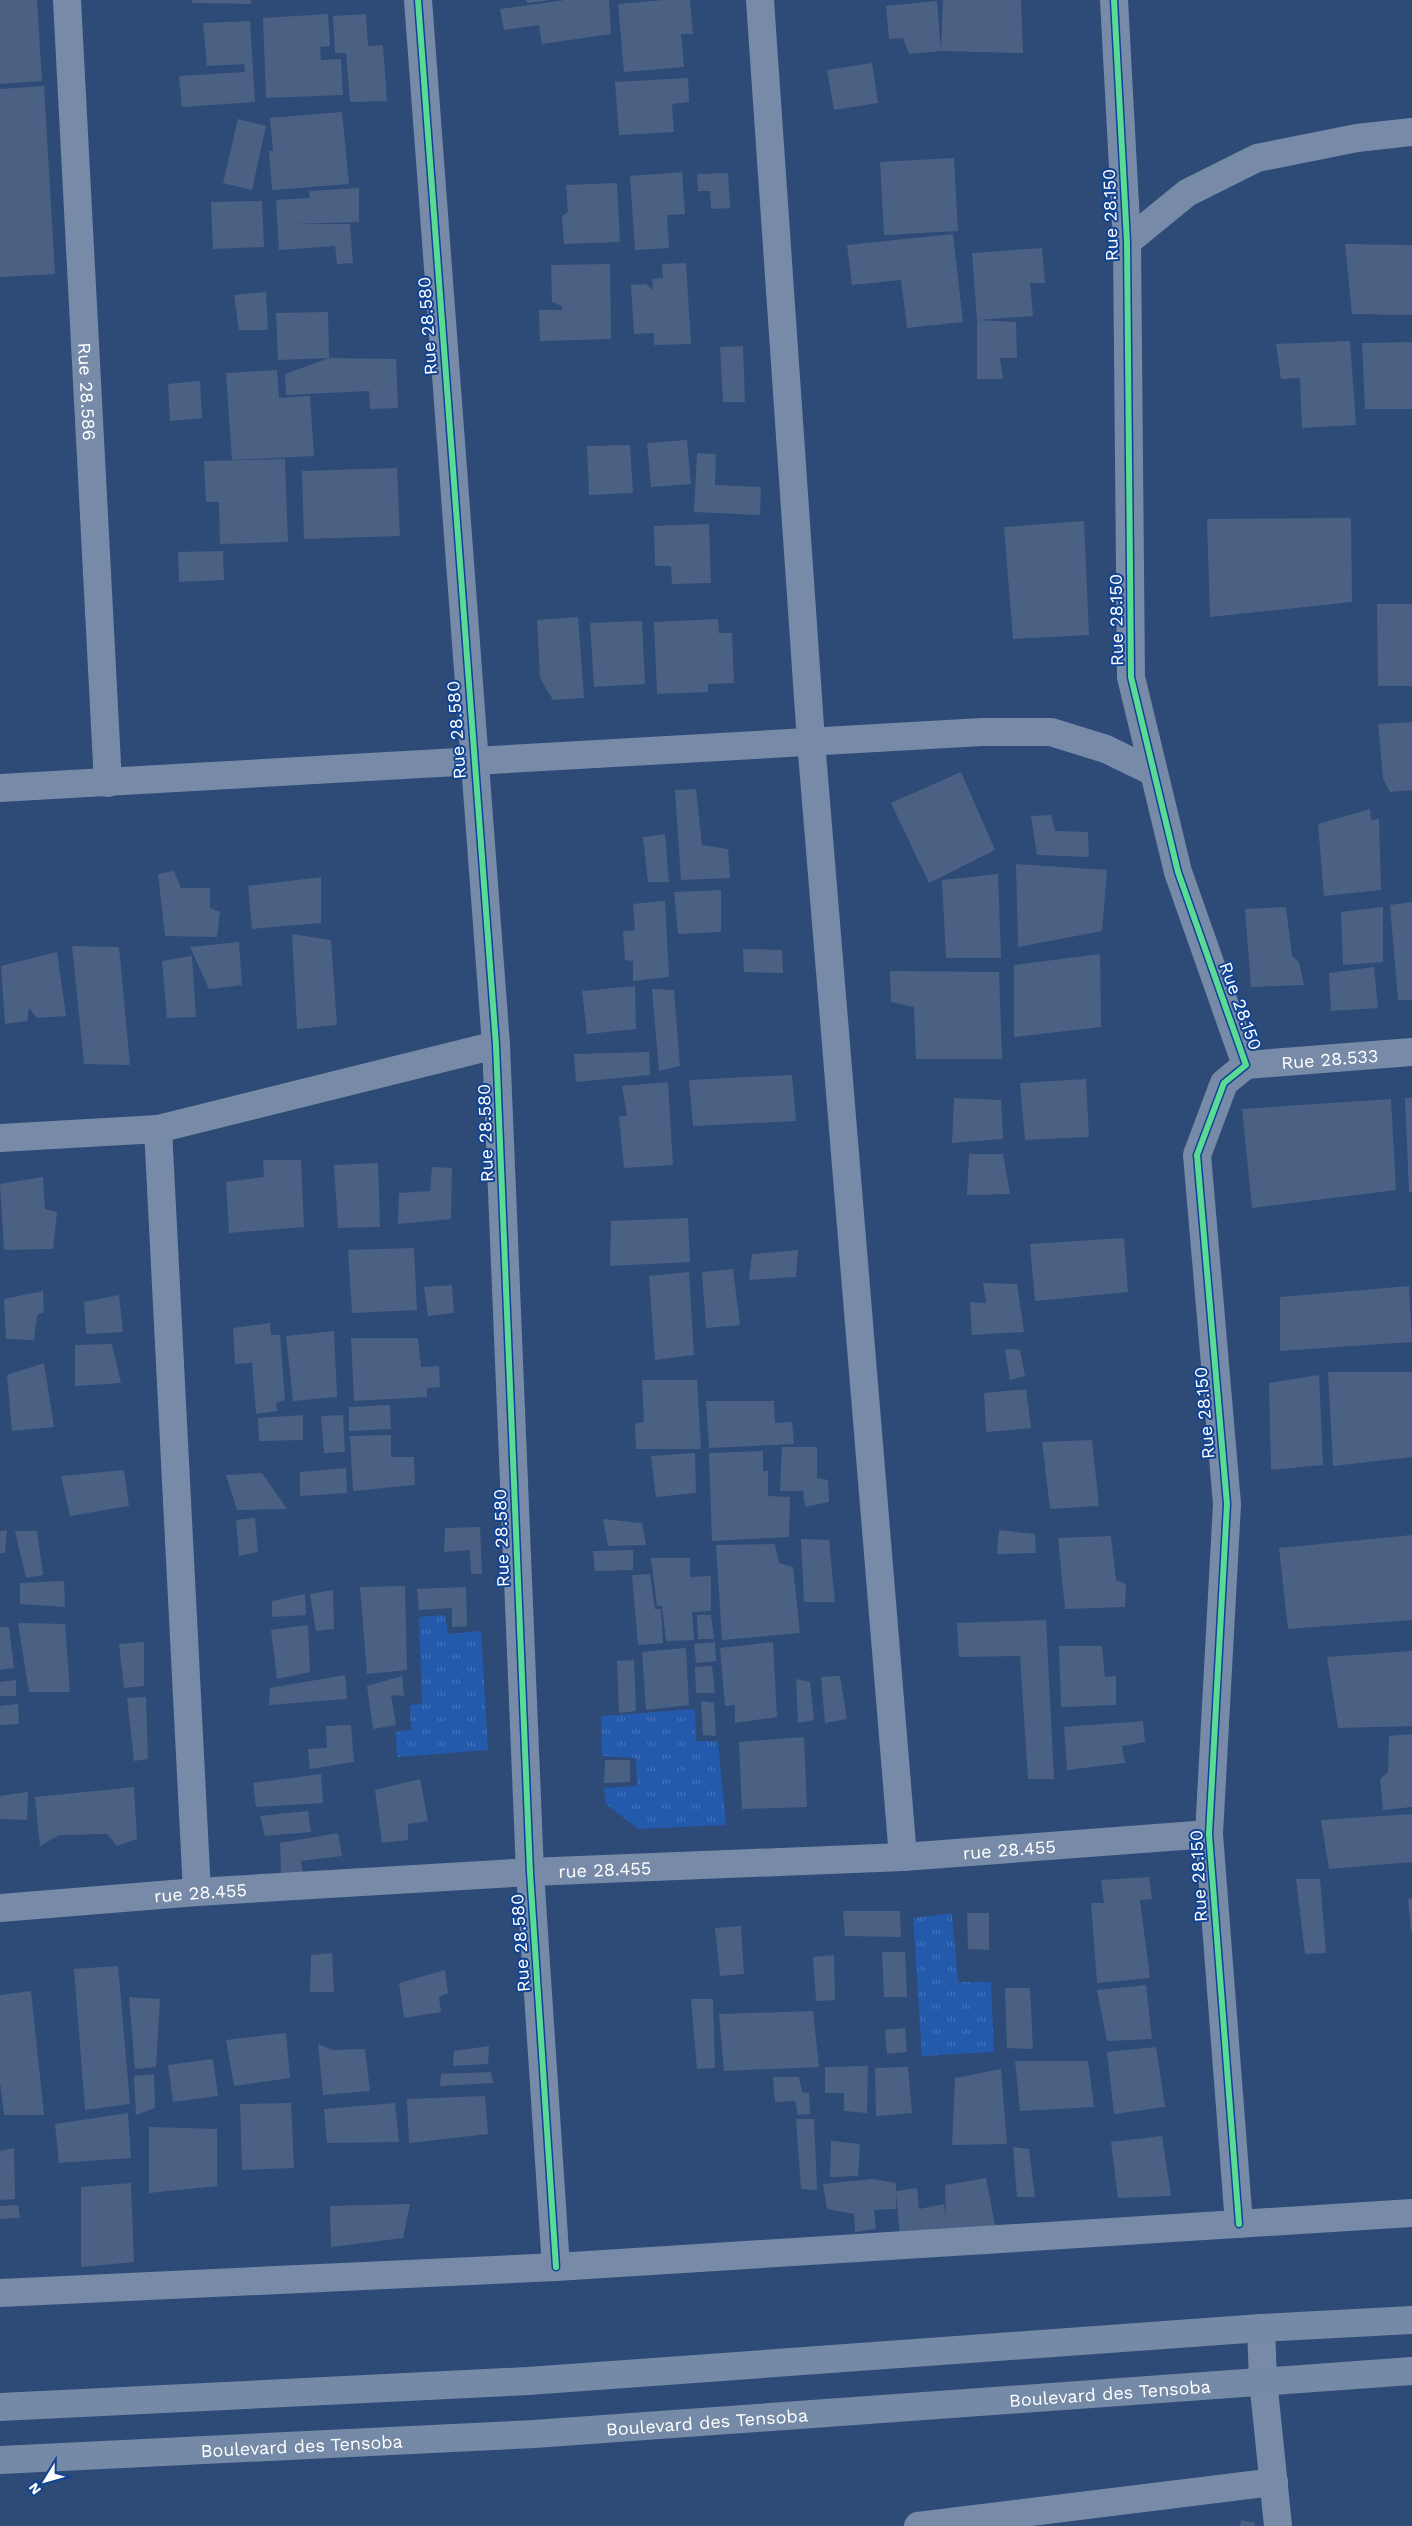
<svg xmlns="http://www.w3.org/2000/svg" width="1412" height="2526" font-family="'Work Sans',sans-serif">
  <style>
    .grass { fill: url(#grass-tufts) }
    .building { fill: #4a6184 }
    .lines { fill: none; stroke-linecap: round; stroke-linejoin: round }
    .street { stroke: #778ba9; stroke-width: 28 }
    .primary { stroke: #758aa7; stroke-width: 28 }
    .cycleway-casing { stroke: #114393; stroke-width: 9 }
    .cycleway { stroke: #5adb95; stroke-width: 6 }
    .labels { text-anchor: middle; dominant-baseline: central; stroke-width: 4; stroke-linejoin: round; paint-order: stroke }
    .street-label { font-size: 18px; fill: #fff; stroke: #114393 }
  </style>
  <defs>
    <pattern id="grass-tufts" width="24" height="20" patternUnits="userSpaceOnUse" patternTransform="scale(1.25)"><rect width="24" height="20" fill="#245aab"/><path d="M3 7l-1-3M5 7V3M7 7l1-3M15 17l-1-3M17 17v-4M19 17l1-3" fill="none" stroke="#4573b8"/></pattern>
  </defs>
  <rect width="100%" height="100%" fill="#2e4a76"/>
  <g class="grass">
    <path d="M445 1615 448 1634 481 1631 488 1750 397 1757 396 1732 411 1730 410 1705 422 1704 419 1617Z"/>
    <path d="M695 1709 696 1741H718L726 1825 638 1829 606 1804 604 1788 637 1786 636 1758 602 1756 601 1716Z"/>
    <path d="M952 1913 958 1982H991L994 2052 922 2056 913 1918Z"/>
  </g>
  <g class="building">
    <path d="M0 0H37L42 81 0 84Z"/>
    <path d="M192 0H251V4L192 3Z"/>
    <path d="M526 0H545L546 1 527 3Z"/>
    <path d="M565 0H609L611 34 542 44 539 25 504 30 500 9Z"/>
    <path d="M663 0H690L693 34H681L684 67 624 72 618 4Z"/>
    <path d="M943 0H1021L1023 53 941 51Z"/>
    <path d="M937 1 941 51 909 54 903 38 889 39 886 6Z"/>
    <path d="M328 14 330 46 320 47 321 60 341 59 343 95 266 98 263 18Z"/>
    <path d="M366 14 368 46 383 45 387 101 350 102 346 53H335L333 16Z"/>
    <path d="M250 21 255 102 182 107 179 76 245 72 244 64 207 66 203 23Z"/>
    <path d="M872 63 878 103 834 110 827 70Z"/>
    <path d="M688 78 689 102 672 104 674 132 619 135 615 82Z"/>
    <path d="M44 86 55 274 0 277V89Z"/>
    <path d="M342 112 349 184 272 190 269 151H273L270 118Z"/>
    <path d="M238 119 266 126 252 190 223 183Z"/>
    <path d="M954 158 958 231 884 235 880 162Z"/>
    <path d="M682 172 685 214 667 215 669 248 635 250 630 176Z"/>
    <path d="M728 173 730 208 711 209 710 191H698L697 174Z"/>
    <path d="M617 183 620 242 564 244 562 216 568 212 566 185Z"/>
    <path d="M359 188V222L294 224H350L353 263 337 264 335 246 279 250 276 200 310 198 309 191Z"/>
    <path d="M262 201 264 247 213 249 211 202Z"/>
    <path d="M953 234 963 322 907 328 901 280 852 285 847 245Z"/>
    <path d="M1345 244 1412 245V315L1352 314Z"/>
    <path d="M1042 248 1045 283H1030L1033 316 977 320 1016 322 1017 358H1000L1003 379H977V320L972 253Z"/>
    <path d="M686 263 691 344 654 345V333L634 334 631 285 646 284 653 290 652 279 663 278 662 264Z"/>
    <path d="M610 264 611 339 540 341 539 310H562V306L552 302 551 265Z"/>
    <path d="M266 292 268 330H239L234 295Z"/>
    <path d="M328 312 329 358 396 359 398 408 370 409 369 391 286 395 285 374 329 358 278 360 276 313Z"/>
    <path d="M1350 341 1356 425 1302 428 1300 378 1281 379 1276 344Z"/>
    <path d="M1412 342V409H1365L1362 343Z"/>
    <path d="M743 346 745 402H723L720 347Z"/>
    <path d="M277 370 279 398 310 396 314 456 232 460 226 373Z"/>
    <path d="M200 381 202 418 170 421 168 384Z"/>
    <path d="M687 440 691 484 651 487 647 443Z"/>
    <path d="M630 445 633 493 589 495 587 446Z"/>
    <path d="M697 453 716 454 715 485 761 487 760 515 694 512Z"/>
    <path d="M285 459 288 542 220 544 219 502H206L204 461Z"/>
    <path d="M397 468 400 536 304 539 302 471Z"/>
    <path d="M1351 518 1352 602 1210 617 1207 519Z"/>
    <path d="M1084 521 1089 635 1013 639 1004 527Z"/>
    <path d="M709 524 711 583 672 584 671 566H655L654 526Z"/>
    <path d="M223 551 224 580 179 582 178 552Z"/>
    <path d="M1377 604H1412V686H1378Z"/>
    <path d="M578 617 584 698 553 700 540 678 537 620Z"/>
    <path d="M718 619 719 633H732L734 683 708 684V692L657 694 654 622Z"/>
    <path d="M642 621 645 684 594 687 590 623Z"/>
    <path d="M1412 722V790L1390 792 1383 778 1378 724Z"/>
    <path d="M961 772 995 850 929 883 891 803Z"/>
    <path d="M696 789 702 845 728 849 730 878 681 880 675 790Z"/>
    <path d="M1370 809 1371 820 1379 819 1381 890 1324 896 1318 824Z"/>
    <path d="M1051 815 1055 831 1088 832 1089 857 1037 855 1031 816Z"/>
    <path d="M665 834 669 882H648L643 837Z"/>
    <path d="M1016 864 1107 870 1102 931 1018 947Z"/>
    <path d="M174 871 181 888H210V908L220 912 217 937 165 936 158 874Z"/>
    <path d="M998 874 1001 958H946L942 880Z"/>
    <path d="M321 877V923L252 929 248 886Z"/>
    <path d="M721 890V932L678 934 674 892Z"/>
    <path d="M665 901 669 977 633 981V961L625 960 623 931 635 930 633 904Z"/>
    <path d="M1412 902V1000H1398L1390 905Z"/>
    <path d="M1286 907 1292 956 1299 962 1304 985 1251 987 1245 909Z"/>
    <path d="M1383 907V962L1343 965 1341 912Z"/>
    <path d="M292 934 331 940 337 1025 297 1029Z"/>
    <path d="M239 942 242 985 209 989 190 947Z"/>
    <path d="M72 946 119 947 130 1065 84 1064Z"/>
    <path d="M743 949 782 950 783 973 744 972Z"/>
    <path d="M57 952 66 1016 37 1018 29 1008 27 1021 5 1024 1 966Z"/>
    <path d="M1100 954 1101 1027 1014 1037V965Z"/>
    <path d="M192 956 196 1017 167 1018 162 961Z"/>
    <path d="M1374 967 1378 1008 1331 1011 1329 973Z"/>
    <path d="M890 971 999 972 1002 1059H916L914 1007 891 1002Z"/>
    <path d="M635 986 636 1029 587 1034 582 991Z"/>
    <path d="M652 989 674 990 680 1066 659 1071Z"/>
    <path d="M649 1052 650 1075 576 1082 574 1054Z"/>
    <path d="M792 1075 796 1121 693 1126 689 1080Z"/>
    <path d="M1086 1079 1089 1137 1025 1140 1020 1083Z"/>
    <path d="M668 1082 673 1165 624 1168 619 1117 627 1115 622 1086Z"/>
    <path d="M954 1098 1001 1100 1003 1139 952 1143Z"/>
    <path d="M1405 1098H1412V1192H1409Z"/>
    <path d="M1391 1099 1396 1190 1252 1208 1242 1109Z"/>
    <path d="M969 1154H1003L1010 1194 967 1195Z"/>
    <path d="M263 1160H301L304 1227 229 1233 226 1182 264 1177Z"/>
    <path d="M378 1163 380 1227 338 1228 334 1165Z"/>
    <path d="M432 1167 452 1168 451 1219 398 1224 399 1193 430 1191Z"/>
    <path d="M43 1177 45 1209 57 1212 53 1249 4 1250 0 1184Z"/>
    <path d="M688 1218 690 1262 610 1266 611 1221Z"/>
    <path d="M1124 1238 1128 1292 1035 1301 1030 1244Z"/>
    <path d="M414 1248 417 1310 352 1313 348 1250Z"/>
    <path d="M798 1250 796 1277 749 1280 752 1254Z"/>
    <path d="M733 1269 740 1325 706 1328 702 1272Z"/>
    <path d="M689 1272 694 1355 655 1360 649 1276Z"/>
    <path d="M983 1283 1017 1284 1024 1332 972 1335 970 1302 986 1303Z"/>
    <path d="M452 1285 454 1313 428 1316 424 1287Z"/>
    <path d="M1409 1286 1412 1342 1280 1351V1297Z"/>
    <path d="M43 1291 44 1312 37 1315 34 1340 6 1339 4 1299Z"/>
    <path d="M119 1295 123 1332 86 1334 84 1302Z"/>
    <path d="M270 1323 271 1335H280L285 1400 276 1403 277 1411 256 1414 252 1363 235 1364 233 1328Z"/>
    <path d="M334 1331 337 1397 293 1401 286 1336Z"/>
    <path d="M351 1338H418L421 1367 439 1366 440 1387 427 1388V1397L354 1401Z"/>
    <path d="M112 1344 121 1383 75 1386V1345Z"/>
    <path d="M1005 1349 1020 1350 1025 1376 1010 1380Z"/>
    <path d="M44 1363 54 1427 12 1431 7 1375Z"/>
    <path d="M1328 1372H1412V1457L1333 1466Z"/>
    <path d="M1319 1375 1323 1465 1271 1470 1269 1383Z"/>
    <path d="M642 1380H697L701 1449H636L635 1424 644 1422Z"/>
    <path d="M1026 1389 1031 1428 986 1432 984 1393Z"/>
    <path d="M706 1401H774L775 1423 792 1422 794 1444 709 1448Z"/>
    <path d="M390 1405 391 1429 349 1431V1407Z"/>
    <path d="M303 1415V1440L259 1441 258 1418Z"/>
    <path d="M343 1415 345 1452 324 1453 321 1416Z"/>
    <path d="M391 1435V1457H414L415 1485 353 1491 350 1436Z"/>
    <path d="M1092 1440 1099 1506 1050 1509 1042 1442Z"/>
    <path d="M782 1447H817V1478L828 1480 829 1502 805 1507 803 1491H780Z"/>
    <path d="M763 1451V1471H768V1496L790 1497 789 1537 712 1541 709 1453Z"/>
    <path d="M695 1453 696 1493 656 1497 651 1456Z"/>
    <path d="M346 1468 347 1493 300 1496V1472Z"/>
    <path d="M124 1470 129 1506 70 1516 61 1476Z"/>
    <path d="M262 1473 287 1509 237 1510 226 1475Z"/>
    <path d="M255 1518 258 1552 239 1556 236 1520Z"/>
    <path d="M603 1519 642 1523 646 1545 608 1546Z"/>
    <path d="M480 1527 482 1574H471L470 1550 444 1552 445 1528Z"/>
    <path d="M7 1530 5 1553H0V1531Z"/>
    <path d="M999 1530 1035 1534 1036 1553 997 1554Z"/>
    <path d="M15 1531H37L43 1575 26 1578Z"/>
    <path d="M1412 1535V1620L1288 1629 1279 1548Z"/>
    <path d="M1111 1536 1116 1580 1126 1584 1125 1607 1065 1609 1058 1538Z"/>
    <path d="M801 1539 829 1540 835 1602H804Z"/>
    <path d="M775 1544 779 1563 793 1567 800 1633 722 1640 716 1545Z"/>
    <path d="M633 1550V1570L595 1571 593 1551Z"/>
    <path d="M651 1558H690V1577L711 1576V1611L692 1612 694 1640 666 1641 662 1606H657Z"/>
    <path d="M650 1574 655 1609H661L663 1643 638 1645 632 1575Z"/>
    <path d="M64 1581 65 1607 20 1604V1583Z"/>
    <path d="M405 1586 407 1670 367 1674 360 1587Z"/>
    <path d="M466 1587 467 1626 452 1627V1608L419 1610 417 1589Z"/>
    <path d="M333 1590 334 1629 316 1631 310 1594Z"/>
    <path d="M305 1594 306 1615 272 1617V1601Z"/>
    <path d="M697 1615H711L714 1639H698Z"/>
    <path d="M1046 1620 1054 1779H1028L1020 1656 959 1657 957 1623Z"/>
    <path d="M18 1623 65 1624 70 1692H29Z"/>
    <path d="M308 1625 310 1672 277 1679 271 1630Z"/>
    <path d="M0 1627H9L14 1668 0 1670Z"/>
    <path d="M144 1642V1686L124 1688 119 1644Z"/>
    <path d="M715 1642 716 1661 696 1663 694 1644Z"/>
    <path d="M773 1642 777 1717 735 1723V1705L725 1706 720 1648Z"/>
    <path d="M1059 1646H1102L1105 1677 1116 1676V1705L1061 1707Z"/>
    <path d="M686 1648 689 1705 646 1710 642 1652Z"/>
    <path d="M1412 1651V1726L1338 1728 1327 1657Z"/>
    <path d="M634 1660 636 1711 619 1713 617 1661Z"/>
    <path d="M712 1666 715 1693H696L695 1667Z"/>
    <path d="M345 1675 347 1699 269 1705 270 1688Z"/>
    <path d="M402 1676 404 1696 391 1695 396 1725 373 1729 367 1686Z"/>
    <path d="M840 1676 847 1719 825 1723 821 1677Z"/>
    <path d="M796 1679 810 1682 814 1720 798 1723Z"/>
    <path d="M16 1680V1696H0V1682Z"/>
    <path d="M146 1697 148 1759 134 1761 127 1698Z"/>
    <path d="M701 1701 714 1703 716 1736 703 1735Z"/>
    <path d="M18 1704 19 1724 0 1725V1706Z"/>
    <path d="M1143 1721 1145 1742 1122 1746 1125 1763 1067 1770 1064 1727Z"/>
    <path d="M351 1725 354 1762 310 1769 308 1749 327 1748 326 1726Z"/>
    <path d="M1412 1734V1807L1383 1810 1380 1779 1388 1772 1389 1736Z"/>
    <path d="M804 1737 807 1807 742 1809 739 1742Z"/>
    <path d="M605 1760H630V1782L604 1783Z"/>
    <path d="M321 1774 323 1803 256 1807 253 1783Z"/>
    <path d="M420 1779 428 1821 408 1824V1840L382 1843 375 1790Z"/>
    <path d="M134 1787 137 1839 117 1846 107 1834 59 1835 40 1846 35 1797Z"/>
    <path d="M28 1792 27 1820 0 1819V1796Z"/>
    <path d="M308 1811 311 1832 265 1836 260 1816Z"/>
    <path d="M1412 1814V1862L1329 1869 1321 1820Z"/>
    <path d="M338 1833 342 1856 301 1861 303 1874H281L280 1843Z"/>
    <path d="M1149 1877 1152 1899 1140 1900 1150 1978 1097 1983 1091 1903H1104L1101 1880Z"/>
    <path d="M1296 1879H1320L1326 1953 1305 1954Z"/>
    <path d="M1412 1898V1930H1411L1408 1899Z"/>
    <path d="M843 1911H900L901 1937 845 1936Z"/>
    <path d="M967 1913H989V1950L968 1949Z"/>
    <path d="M741 1926 744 1974 720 1976 715 1928Z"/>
    <path d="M882 1952H905L907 1997H884Z"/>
    <path d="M332 1953 334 1992H310L311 1955Z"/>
    <path d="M834 1955 835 2000 816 2001 813 1957Z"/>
    <path d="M118 1966 130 2104 85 2110 74 1969Z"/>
    <path d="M445 1970 448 1993 439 1997 441 2012 404 2018 399 1983Z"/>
    <path d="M1146 1985 1152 2039 1107 2041 1097 1990Z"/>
    <path d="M1005 1988H1030L1033 2049 1007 2048Z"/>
    <path d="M31 1991 44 2115H4L0 2082V1995Z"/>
    <path d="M129 1997 160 1999 156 2067 135 2069Z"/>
    <path d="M691 1999H713L715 2068 697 2069Z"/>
    <path d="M813 2011 819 2067 724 2071 719 2014Z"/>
    <path d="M905 2028 907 2052 887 2054 885 2030Z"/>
    <path d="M286 2033 290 2078 234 2086 226 2040Z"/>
    <path d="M318 2044 333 2050 365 2049 370 2091 323 2095Z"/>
    <path d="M489 2046 488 2064 453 2066 454 2051Z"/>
    <path d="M1156 2047 1165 2107 1114 2114 1107 2052Z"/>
    <path d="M213 2059 218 2096 173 2102 168 2065Z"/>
    <path d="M1015 2061H1088L1094 2107 1020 2111Z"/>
    <path d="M868 2066 867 2113 844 2111V2093H825V2067Z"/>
    <path d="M908 2067 912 2113 876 2116 875 2068Z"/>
    <path d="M1001 2069 1007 2144 952 2145 955 2078Z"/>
    <path d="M491 2072 493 2083 440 2086 441 2074Z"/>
    <path d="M154 2074 155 2108 136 2115 134 2076Z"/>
    <path d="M773 2077H799L802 2092 809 2093 810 2114 798 2115 795 2101 775 2102Z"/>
    <path d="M485 2096 488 2134 409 2143 407 2099Z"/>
    <path d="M291 2103 294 2168 242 2170 240 2104Z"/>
    <path d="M395 2103 399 2142 327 2143 324 2109Z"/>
    <path d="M128 2113 131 2158 59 2163 55 2124Z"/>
    <path d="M796 2119H814L817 2190 801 2189Z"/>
    <path d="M149 2127 217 2129V2186L149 2193Z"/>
    <path d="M1162 2136 1171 2196 1118 2198 1111 2142Z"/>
    <path d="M831 2141 860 2144 858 2176 830 2177Z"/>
    <path d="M1013 2147 1029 2149 1035 2197H1017Z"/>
    <path d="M14 2148 15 2199 0 2200V2151Z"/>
    <path d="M986 2178 995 2225 946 2234 900 2236 896 2193V2209L874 2210 876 2229 855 2232 854 2214 827 2209 823 2184 872 2179 896 2183V2191L917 2188 919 2209 944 2204 946 2221 945 2185Z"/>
    <path d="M131 2183 134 2262 81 2267V2187Z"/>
    <path d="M410 2204 403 2238 331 2247 330 2206Z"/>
    <path d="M18 2205 20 2218 0 2219V2206Z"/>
    <path d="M1241 2520 1255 2523V2526H1240Z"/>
  </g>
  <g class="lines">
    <g class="street">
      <path id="s1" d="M67 0 108 783"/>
      <path d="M418 0 496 1045 530 1872 556 2267"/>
      <path d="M760 0 811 741 903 1857"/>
      <path d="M1114 0 1127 242 1131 677 1178 872 1246 1065 1224 1083 1197 1155 1227 1504 1209 1834 1239 2224"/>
      <path d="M1127 242 1187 193 1257 158 1357 138 1412 132"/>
      <path d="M0 788 982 732H1051L1106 749 1153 772"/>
      <path id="s2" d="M1246 1065 1412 1052"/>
      <path d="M158 1129 197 1892"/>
      <path d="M0 1138 158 1129 496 1045"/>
      <path id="s3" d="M0 1908 197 1892 530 1872 903 1857 1209 1834"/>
      <path d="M0 2293 556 2267 1412 2213"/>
      <path d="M1261 2328 1263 2380 1278 2526"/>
      <path d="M918 2526 1274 2482"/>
    </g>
    <g class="primary">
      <path d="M0 2407 528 2381 1261 2328 1412 2320"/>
      <path id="s4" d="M0 2460 534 2434 1412 2371"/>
    </g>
    <defs>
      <g id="cycleway">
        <path d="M418 0 496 1045 530 1872 556 2267"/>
        <path d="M1114 0 1127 242 1131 677 1178 872 1246 1065 1224 1083 1197 1155 1227 1504 1209 1834 1239 2224"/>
      </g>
    </defs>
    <use href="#cycleway" class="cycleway-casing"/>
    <use href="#cycleway" class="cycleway"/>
  </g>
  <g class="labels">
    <g class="street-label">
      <text transform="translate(1110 215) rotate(-92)">Rue 28.150</text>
      <text transform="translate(427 326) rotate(-94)">Rue 28.580</text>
      <text stroke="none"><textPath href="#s1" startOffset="392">Rue 28.586</textPath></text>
      <text transform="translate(1116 620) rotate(-91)">Rue 28.150</text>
      <text transform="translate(456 730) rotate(-94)">Rue 28.580</text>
      <text transform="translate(1241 1006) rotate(70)">Rue 28.150</text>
      <text stroke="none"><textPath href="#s2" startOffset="84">Rue 28.533</textPath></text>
      <text transform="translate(485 1133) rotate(-92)">Rue 28.580</text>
      <text transform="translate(1204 1413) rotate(-95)">Rue 28.150</text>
      <text transform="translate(501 1538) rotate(-92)">Rue 28.580</text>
      <text stroke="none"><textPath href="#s3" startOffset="1011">rue 28.455</textPath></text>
      <text stroke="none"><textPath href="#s3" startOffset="606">rue 28.455</textPath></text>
      <text transform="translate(1198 1876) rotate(-93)">Rue 28.150</text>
      <text stroke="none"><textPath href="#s3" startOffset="201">rue 28.455</textPath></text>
      <text transform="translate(520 1943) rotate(-94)">Rue 28.580</text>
      <text stroke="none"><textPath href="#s4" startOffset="1112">Boulevard des Tensoba</textPath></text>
      <text stroke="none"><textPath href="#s4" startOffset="708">Boulevard des Tensoba</textPath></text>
      <text stroke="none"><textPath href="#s4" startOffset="302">Boulevard des Tensoba</textPath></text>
    </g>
  </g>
  <g transform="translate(45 2481) rotate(233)" stroke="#114393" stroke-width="4" paint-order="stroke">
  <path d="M0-4L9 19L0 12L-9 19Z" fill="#ffffff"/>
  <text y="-8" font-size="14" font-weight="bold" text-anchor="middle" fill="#ffffff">N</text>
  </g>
</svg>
